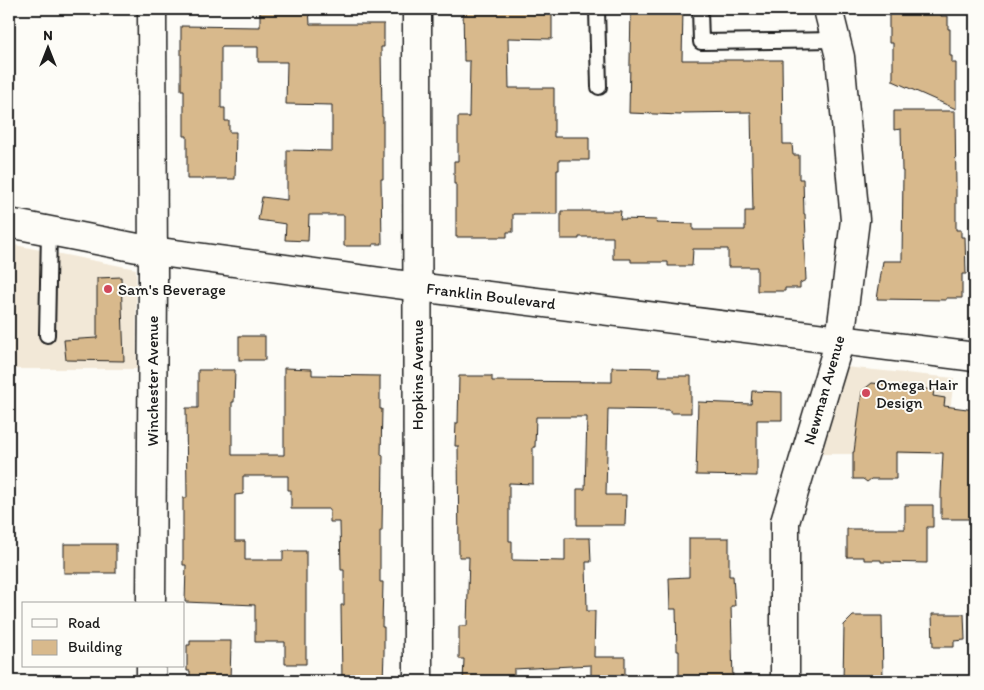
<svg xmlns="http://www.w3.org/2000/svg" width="984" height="690" font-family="Itim,sans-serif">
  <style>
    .built { fill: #f2e8d7 }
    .building { fill: #d8b98c; stroke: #1c1c1c }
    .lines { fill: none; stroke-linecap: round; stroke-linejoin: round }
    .service-casing { stroke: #1c1c1c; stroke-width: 18 }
    .minor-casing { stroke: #1c1c1c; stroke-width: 31 }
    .tertiary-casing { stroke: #1c1c1c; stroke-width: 31 }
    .service { stroke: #fdfcf7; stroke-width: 14 }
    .minor { stroke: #fdfcf7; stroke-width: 28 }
    .tertiary { stroke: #fdfcf7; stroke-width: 28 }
    .poi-dot { fill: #d1495b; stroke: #fdfcf7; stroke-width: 2 }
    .labels { text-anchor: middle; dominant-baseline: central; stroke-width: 4; stroke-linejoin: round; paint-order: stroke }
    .poi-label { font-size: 16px; fill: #1c1c1c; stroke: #fdfcf7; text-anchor: start }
    .street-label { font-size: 16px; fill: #1c1c1c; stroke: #fdfcf7 }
  </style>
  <rect width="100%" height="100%" fill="#fdfcf7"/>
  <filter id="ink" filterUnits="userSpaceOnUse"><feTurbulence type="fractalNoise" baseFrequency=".02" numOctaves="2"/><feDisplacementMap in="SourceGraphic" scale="10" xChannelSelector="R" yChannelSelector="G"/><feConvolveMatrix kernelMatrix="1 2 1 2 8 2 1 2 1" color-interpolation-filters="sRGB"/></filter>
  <g filter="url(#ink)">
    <g class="built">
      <path d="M15 245 136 269 137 369H12Z"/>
      <path d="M845 367 954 378 945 454H818Z"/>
    </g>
    <g class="building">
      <path d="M260 9H309L310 24H384V47H381L382 117H383V179H381L382 244H373V246H344V215H309L308 241 285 240 286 224 258 220 262 197 287 200V150L332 151V105L286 104 287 62H258V47H221V108H225V121H229V132H236L235 179H187V136H184V90H181V26L260 27Z"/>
      <path d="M463 9H552V39L508 38 509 88H554V137H589V160H559V170H557V214H513V232H507V237H456V184H454V161H458V117H469L470 61H464Z"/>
      <path d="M631 9H683L682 60H782L783 144H792L793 155H799V179H803L804 214H805L806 238H804L806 280 800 283V288H785V291H757V267H728V249H693L692 266H668V262H631V259H613V237H579V239H561V211H621L620 219 657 220 656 223 693 224V230H745V211H753L751 112 681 113V115L629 113Z"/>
      <path d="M889 9H941V16H948V29H950V56H952V63H956V109L893 81V43H889Z"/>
      <path d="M894 111H955L956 188V230H961V237H965L966 274H962V298H946V300L877 299 883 261H902L903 171H902L901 129 894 130Z"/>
      <path d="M121 277 124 361 66 360 64 340 97 338V278Z"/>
      <rect x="239" y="336" width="26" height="24"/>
      <path d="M612 367 660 368 659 376H691V413H670V410L608 409 606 495H626L625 525H577V489H585L587 417H536L535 447H533V484L509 483V541H512V560L565 561V538H590L591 562H586L587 611H595L594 657H625V681H591V665L514 669V681H463L464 659H459V626H467L469 557H459L458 446H455L456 423H458L459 376H492V381L612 382Z"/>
      <path d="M284 368 312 369V375L380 376V409H382L381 455H383L382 531H380V582H383L382 627H384V653L383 681H342L341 605H344V570H341L340 522H330V509H291V490H288V476H243V494L235 495V541H245V560H283V551H306V664H285V642H255V605L185 602 186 565H183V498H187L186 408H198V370H235L234 402H232V455H284Z"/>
      <path d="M872 383 934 390 933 396 945 398 944 406 975 410V519H941V494L943 453 896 452V479H871L867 482 863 479H853V452H854L862 391Z"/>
      <path d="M752 391 782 392V420H757V476L696 475 698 402 751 404Z"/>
      <path d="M905 505H933V527H927V563L881 562V560H864V557H847V529H905Z"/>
      <path d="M689 538H729V576H733L735 606H731L733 681H679V651H677L676 609H670L669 578 689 577Z"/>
      <rect x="64" y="544" width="52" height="29"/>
      <path d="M932 614H964L965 640 954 641V647H933Z"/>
      <path d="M853 616H882L883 681H843L844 625Z"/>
      <path d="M190 641H231L230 681H190V671H187V645H190Z"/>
    </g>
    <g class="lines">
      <defs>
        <g id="service">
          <path d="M597 9 599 87"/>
          <path d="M700 9 701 42 836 40"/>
          <path d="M47 335 49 231"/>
        </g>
        <g id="minor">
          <path d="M417 9 418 681"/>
          <path d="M151 604 153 280 152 9"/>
          <path d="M151 681V666"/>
          <path d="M785 681V522L840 340 855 220 840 57 828 9"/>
        </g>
        <path id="tertiary" d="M9 223 153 251 418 287 975 357"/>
      </defs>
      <use href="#service" class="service-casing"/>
      <use href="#minor" class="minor-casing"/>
      <use href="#tertiary" class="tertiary-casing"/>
      <use href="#service" class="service"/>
      <use href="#minor" class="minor"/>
      <use href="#tertiary" class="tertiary"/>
    </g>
  </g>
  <g class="poi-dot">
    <circle cx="108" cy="289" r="5"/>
    <circle cx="866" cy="393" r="5"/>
  </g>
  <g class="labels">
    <g class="poi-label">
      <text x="118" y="289">Sam's Beverage</text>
      <text x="876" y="384">Omega Hair<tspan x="876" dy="18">Design</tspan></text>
    </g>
    <g class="street-label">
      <text transform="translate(491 296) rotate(7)">Franklin Boulevard</text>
      <text transform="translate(417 375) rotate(-90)">Hopkins Avenue</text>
      <text transform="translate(152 381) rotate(-90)">Winchester Avenue</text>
      <text transform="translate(824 390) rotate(-74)">Newman Avenue</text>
    </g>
  </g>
  <rect width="984" height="690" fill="none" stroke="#fdfcf7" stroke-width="30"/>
  <rect x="15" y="15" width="954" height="660" fill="none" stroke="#1c1c1c" stroke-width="2" filter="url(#ink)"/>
  <rect x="22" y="602" width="162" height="65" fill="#fdfcf7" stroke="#a3a29f"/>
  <rect x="32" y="619" width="25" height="8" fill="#fdfcf7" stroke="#a3a29f"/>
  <text x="68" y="628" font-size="15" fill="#1c1c1c">Road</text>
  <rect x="32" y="640" width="25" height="15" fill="#d8b98c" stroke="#a3a29f"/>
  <text x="68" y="652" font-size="15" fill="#1c1c1c">Building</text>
  <g transform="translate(48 48)" stroke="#fdfcf7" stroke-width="4" paint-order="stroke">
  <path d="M0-4L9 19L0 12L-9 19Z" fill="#1c1c1c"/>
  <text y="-8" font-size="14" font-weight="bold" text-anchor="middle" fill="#1c1c1c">N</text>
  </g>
</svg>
